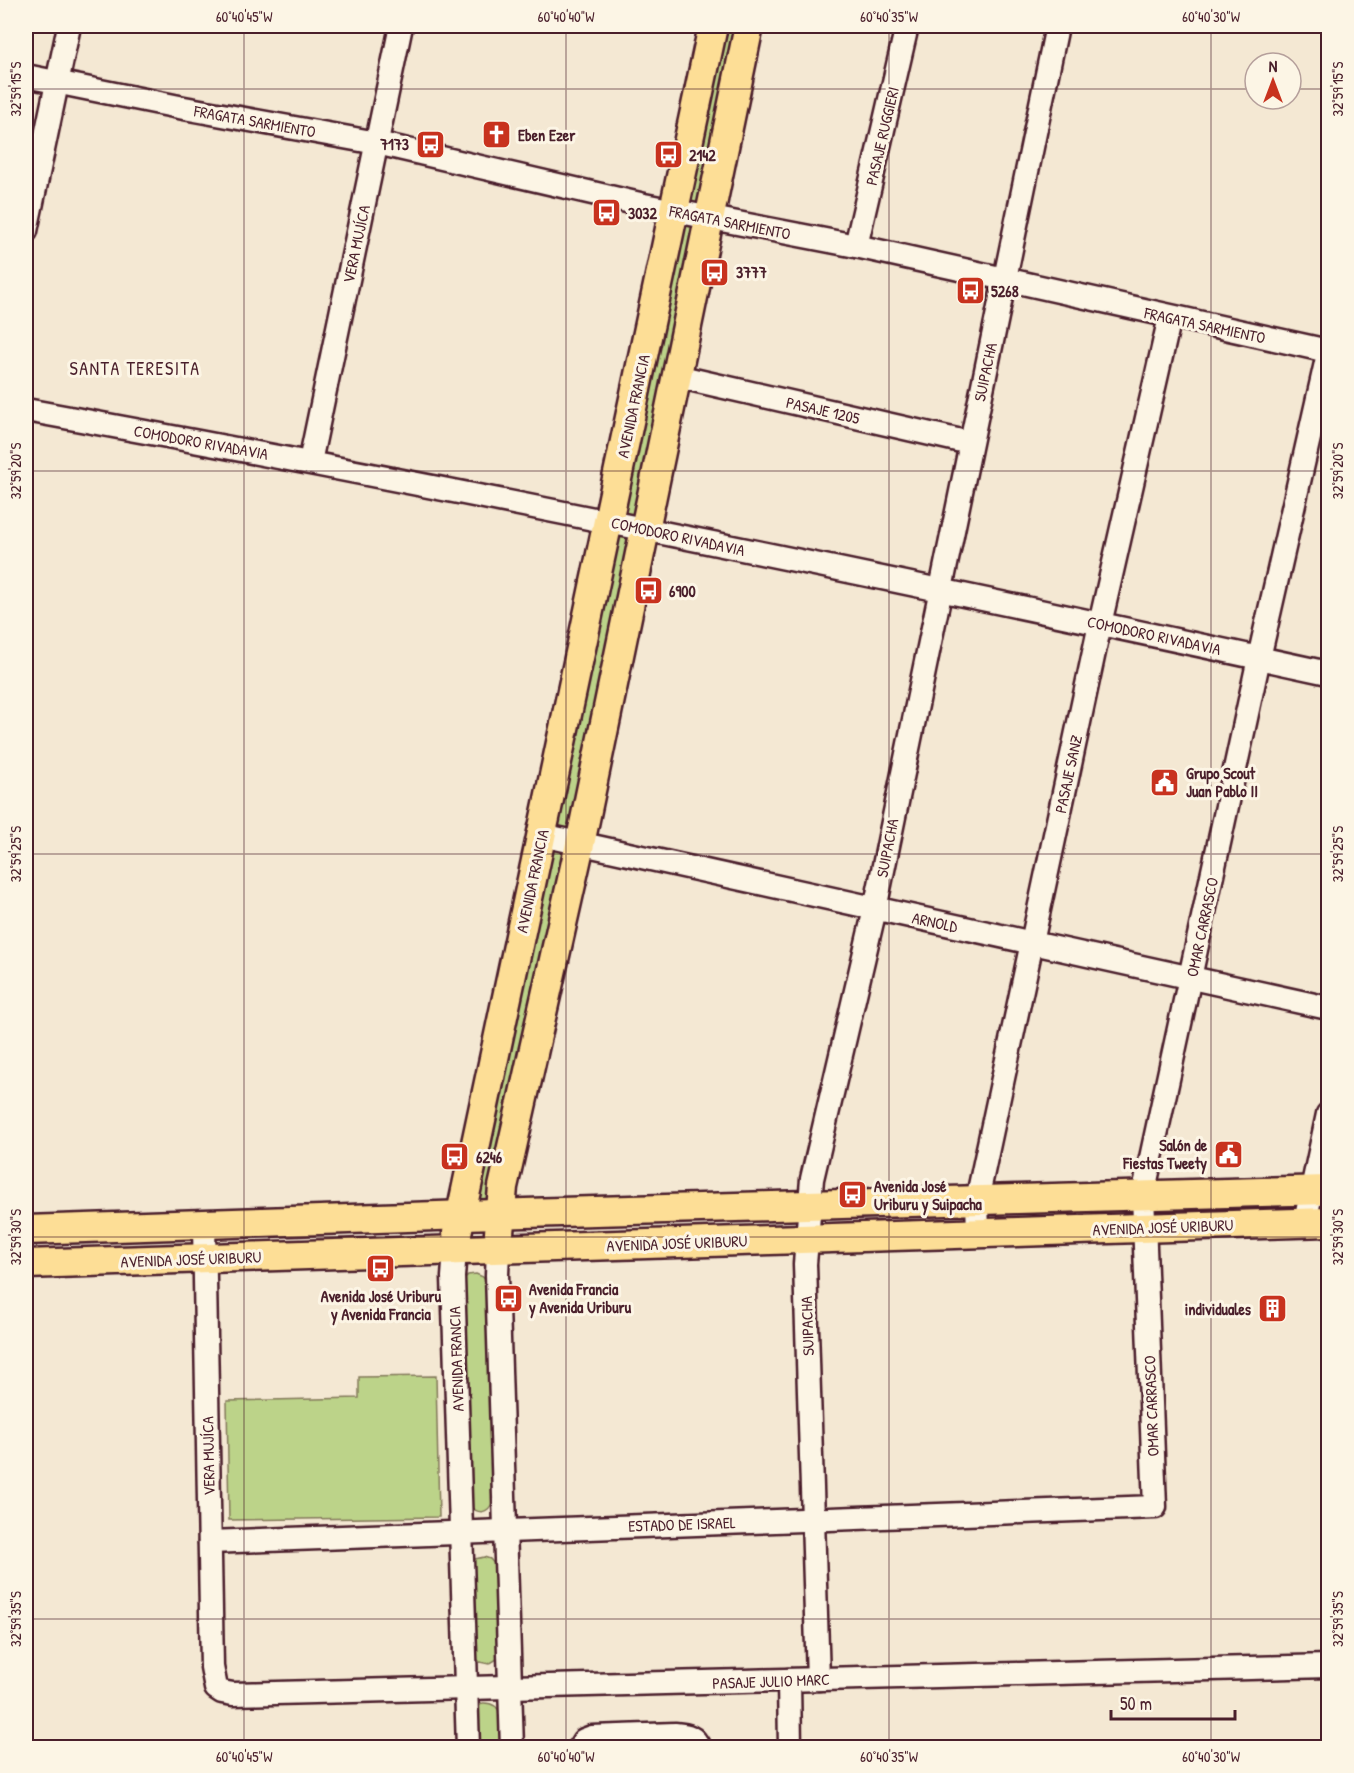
<svg xmlns="http://www.w3.org/2000/svg" width="1354" height="1773" font-family="'Patrick Hand',sans-serif">
  <style>
    .green { fill: #bcd389; stroke: #83795a; stroke-width: 1.5 }
    .lines { fill: none; stroke-linecap: round; stroke-linejoin: round }
    .minor-casing { stroke: #4a1f2b; stroke-width: 27 }
    .major-casing { stroke: #4a1f2b; stroke-width: 33 }
    .minor { stroke: #fcf5e5; stroke-width: 22 }
    .major { stroke: #fdde96; stroke-width: 28 }
    .ticks { fill: none; stroke: #4a1f2b; stroke-width: 1.5; stroke-opacity: 0.45 }
    .labels { text-anchor: middle; dominant-baseline: central; stroke-width: 6; stroke-linejoin: round; paint-order: stroke }
    .street-label { font-size: 16px; fill: #4a1f2b; stroke: #fcf5e5 }
    .poi-label { font-size: 16px; font-weight: bold; fill: #4a1f2b; stroke: #fcf5e5; text-anchor: start }
    .neighbourhood-label { font-size: 18px; letter-spacing: 1.5px; fill: #4a1f2b; stroke: #fcf5e5 }
    .neatline { fill: none; stroke: #4a1f2b; stroke-width: 2 }
    .ticks-label { font-size: 15px; text-anchor: middle; fill: #4a1f2b }
  </style>
  <rect width="100%" height="100%" fill="#f4e8d3"/>
  <filter id="ink" filterUnits="userSpaceOnUse"><feTurbulence type="fractalNoise" baseFrequency=".0167" numOctaves="2"/><feDisplacementMap in="SourceGraphic" scale="12" xChannelSelector="R" yChannelSelector="G"/><feConvolveMatrix kernelMatrix="1 2 1 2 8 2 1 2 1" color-interpolation-filters="sRGB"/></filter>
  <g filter="url(#ink)">
    <g class="green">
      <path d="M713 26H749L500 1214 460 1215Z"/>
      <path d="M476 1274 483 1277 487 1283 494 1495C492 1511 482 1517 469 1506L464 1279 468 1275Z"/>
      <path d="M436 1376 439 1517 229 1520 227 1401 359 1398V1377Z"/>
      <path d="M484 1557 490 1559 496 1566 499 1652 497 1659 489 1664 480 1662 475 1657 471 1564 475 1559Z"/>
      <path d="M483 1703C507 1702 502 1730 502 1747H477L478 1707Z"/>
    </g>
    <g class="lines">
      <defs>
        <g id="minor">
          <path d="M26 76 184 108 377 143 644 205 856 246 1328 351"/>
          <path d="M26 231 69 26"/>
          <path d="M856 246 907 26"/>
          <path d="M676 376 970 443"/>
          <path d="M26 410C461 489 896 579 1328 673"/>
          <path d="M310 462 401 26"/>
          <path d="M542 835 1328 1008"/>
          <path d="M1305 1222 1328 1114"/>
          <path d="M204 1224 212 1667 216 1688 222 1692 233 1694 1328 1666"/>
          <path d="M978 1233 977 1200 1100 624 1170 317"/>
          <path d="M498 1249 497 1275 512 1748"/>
          <path d="M455 1250 453 1277 468 1748"/>
          <path d="M210 1542 1155 1507 1143 1195 1259 658 1328 354"/>
          <path d="M818 1679 805 1264 812 1179 875 909 1057 26"/>
          <path d="M789 1680 790 1748"/>
          <path d="M579 1748 584 1740 592 1737 675 1734C687 1735 695 1736 699 1748"/>
        </g>
        <g id="major">
          <path d="M26 1230 525 1213 1328 1190"/>
          <path d="M457 1233 713 26"/>
          <path d="M499 1233 503 1187 580 844 749 26"/>
          <path d="M26 1264 1328 1222"/>
        </g>
      </defs>
      <use href="#minor" class="minor-casing"/>
      <use href="#major" class="major-casing"/>
      <use href="#minor" class="minor"/>
      <use href="#major" class="major"/>
    </g>
  </g>
  <path class="ticks" d="M244 26V1748M566 26V1748M889 26V1748M1211 26V1748M26 89H1255M1291 89H1328M26 471H1328M26 854H1328M26 1237H1328M26 1619H1328"/>
  <defs>
    <symbol id="church-square" viewBox="-11 -11 22 22"><rect x="-9" y="-9" width="18" height="18" rx="4" fill="#c8321e" stroke="#fcf5e5"/><path d="M-1.2-6h2.4v3.5h3.3v2.4h-3.3V6h-2.4V-.1h-3.3v-2.4h3.3Z" fill="#fff"/></symbol>
    <symbol id="bus-square" viewBox="-11 -11 22 22"><rect x="-9" y="-9" width="18" height="18" rx="4" fill="#c8321e" stroke="#fcf5e5"/><path d="M-5-6H5V4H4V6H2V4H-2V6H-4V4H-5ZM-3.5-4V0h7V-4ZM-3.5 1.2v1.5H-2V1.2ZM2 1.2v1.5H3.5V1.2Z" fill="#fff"/></symbol>
    <symbol id="civic-square" viewBox="-11 -11 22 22"><rect x="-9" y="-9" width="18" height="18" rx="4" fill="#c8321e" stroke="#fcf5e5"/><path d="M-.6-6.5H3V-4.5H.6V-3L4-1V1h2V6H-6V1h2V-1L-.6-3ZM-1.2 2.5V6h2.4V2.5Z" fill="#fff"/></symbol>
    <symbol id="building-square" viewBox="-11 -11 22 22"><rect x="-9" y="-9" width="18" height="18" rx="4" fill="#c8321e" stroke="#fcf5e5"/><path d="M-4-6H4V6H1V3H-1V6H-4ZM-2.5-4.3h1.7v1.8h-1.7ZM.8-4.3h1.7v1.8H.8ZM-2.5-1h1.7V.8h-1.7ZM.8-1h1.7V.8H.8Z" fill="#fff"/></symbol>
  </defs>
  <g fill-rule="evenodd">
    <use href="#church-square" x="480" y="118" width="33" height="33"/>
    <use href="#bus-square" x="414" y="128" width="33" height="33"/>
    <use href="#bus-square" x="652" y="138" width="33" height="33"/>
    <use href="#bus-square" x="590" y="196" width="33" height="33"/>
    <use href="#bus-square" x="698" y="256" width="33" height="33"/>
    <use href="#bus-square" x="954" y="274" width="33" height="33"/>
    <use href="#bus-square" x="632" y="574" width="33" height="33"/>
    <use href="#civic-square" x="1148" y="766" width="33" height="33"/>
    <use href="#civic-square" x="1212" y="1138" width="33" height="33"/>
    <use href="#bus-square" x="438" y="1140" width="33" height="33"/>
    <use href="#bus-square" x="836" y="1178" width="33" height="33"/>
    <use href="#bus-square" x="364" y="1252" width="33" height="33"/>
    <use href="#bus-square" x="492" y="1282" width="33" height="33"/>
    <use href="#building-square" x="1256" y="1292" width="33" height="33"/>
  </g>
  <g class="labels">
    <g class="street-label">
      <text transform="translate(255 121) rotate(10)">FRAGATA SARMIENTO</text>
      <text transform="translate(882 136) rotate(-77)">PASAJE RUGGIERI</text>
      <text transform="translate(730 222) rotate(11)">FRAGATA SARMIENTO</text>
      <text transform="translate(356 244) rotate(-78)">VERA MUJÍCA</text>
      <text transform="translate(1205 325) rotate(12)">FRAGATA SARMIENTO</text>
      <text transform="translate(985 372) rotate(-78)">SUIPACHA</text>
      <text transform="translate(633 406) rotate(-78)">AVENIDA FRANCIA</text>
      <text transform="translate(823 410) rotate(13)">PASAJE 1205</text>
      <text transform="translate(201 442) rotate(10)">COMODORO RIVADAVIA</text>
      <text transform="translate(678 536) rotate(12)">COMODORO RIVADAVIA</text>
      <text transform="translate(1154 635) rotate(12)">COMODORO RIVADAVIA</text>
      <text transform="translate(1068 774) rotate(-78)">PASAJE SANZ</text>
      <text transform="translate(887 848) rotate(-79)">SUIPACHA</text>
      <text transform="translate(532 881) rotate(-78)">AVENIDA FRANCIA</text>
      <text transform="translate(935 922) rotate(12)">ARNOLD</text>
      <text transform="translate(1202 927) rotate(-78)">OMAR CARRASCO</text>
      <text transform="translate(1163 1227) rotate(-2)">AVENIDA JOSÉ URIBURU</text>
      <text transform="translate(677 1243) rotate(-2)">AVENIDA JOSÉ URIBURU</text>
      <text transform="translate(191 1259) rotate(-2)">AVENIDA JOSÉ URIBURU</text>
      <text transform="translate(807 1326) rotate(-92)">SUIPACHA</text>
      <text transform="translate(456 1359) rotate(-92)">AVENIDA FRANCIA</text>
      <text transform="translate(1151 1406) rotate(-92)">OMAR CARRASCO</text>
      <text transform="translate(208 1456) rotate(-91)">VERA MUJÍCA</text>
      <text transform="translate(682 1524) rotate(-2)">ESTADO DE ISRAEL</text>
      <text transform="translate(771 1681) rotate(-2)">PASAJE JULIO MARC</text>
    </g>
    <g class="poi-label">
      <text x="518" y="135">Eben Ezer</text>
      <text x="409" y="144" text-anchor="end">7173</text>
      <text x="689" y="155">2142</text>
      <text x="628" y="213">3032</text>
      <text x="736" y="272">3777</text>
      <text x="991" y="291">5268</text>
      <text x="669" y="591">6900</text>
      <text x="1186" y="773">Grupo Scout<tspan x="1186" dy="18">Juan Pablo II</tspan></text>
      <text x="1207" y="1145" text-anchor="end">Salón de<tspan x="1207" dy="18">Fiestas Tweety</tspan></text>
      <text x="476" y="1157">6246</text>
      <text x="874" y="1186">Avenida José<tspan x="874" dy="18">Uriburu y Suipacha</tspan></text>
      <text x="529" y="1289">Avenida Francia<tspan x="529" dy="18">y Avenida Uriburu</tspan></text>
      <text x="381" y="1296" text-anchor="middle">Avenida José Uriburu<tspan x="381" dy="18">y Avenida Francia</tspan></text>
      <text x="1251" y="1309" text-anchor="end">individuales</text>
    </g>
    <g class="neighbourhood-label">
      <text x="135" y="368">SANTA TERESITA</text>
    </g>
  </g>
  <rect width="1354" height="1773" fill="none" stroke="#fcf5e5" stroke-width="66"/>
  <g transform="translate(1273 81)"><circle r="28" fill="#fcf5e5" stroke="#b59f9b" stroke-width="1.5"/>
  <path d="M0-4.5L10 22L0 15L-10 22Z" fill="#c8321e"/>
  <text y="-9" font-size="16" font-weight="bold" text-anchor="middle" fill="#4a1f2b">N</text>
  </g>
  <path d="M1111 1710v9h124v-9" fill="none" stroke="#4a1f2b" stroke-width="3"/>
  <text x="1120" y="1710" font-size="18" fill="#4a1f2b" stroke="#fcf5e5" stroke-width="4.5" paint-order="stroke">50 m</text>
  <rect x="33" y="33" width="1288" height="1707" class="neatline"/>
  <g class="ticks-label">
    <text x="244" y="22">60°40'45"W</text>
    <text x="566" y="22">60°40'40"W</text>
    <text x="889" y="22">60°40'35"W</text>
    <text x="1211" y="22">60°40'30"W</text>
    <text transform="translate(16 89) rotate(-90)" y="5">32°59'15"S</text>
    <text transform="translate(1338 89) rotate(-90)" y="5">32°59'15"S</text>
    <text transform="translate(16 471) rotate(-90)" y="5">32°59'20"S</text>
    <text transform="translate(1338 471) rotate(-90)" y="5">32°59'20"S</text>
    <text transform="translate(16 854) rotate(-90)" y="5">32°59'25"S</text>
    <text transform="translate(1338 854) rotate(-90)" y="5">32°59'25"S</text>
    <text transform="translate(16 1237) rotate(-90)" y="5">32°59'30"S</text>
    <text transform="translate(1338 1237) rotate(-90)" y="5">32°59'30"S</text>
    <text transform="translate(16 1619) rotate(-90)" y="5">32°59'35"S</text>
    <text transform="translate(1338 1619) rotate(-90)" y="5">32°59'35"S</text>
    <text x="244" y="1762">60°40'45"W</text>
    <text x="566" y="1762">60°40'40"W</text>
    <text x="889" y="1762">60°40'35"W</text>
    <text x="1211" y="1762">60°40'30"W</text>
  </g>
</svg>
